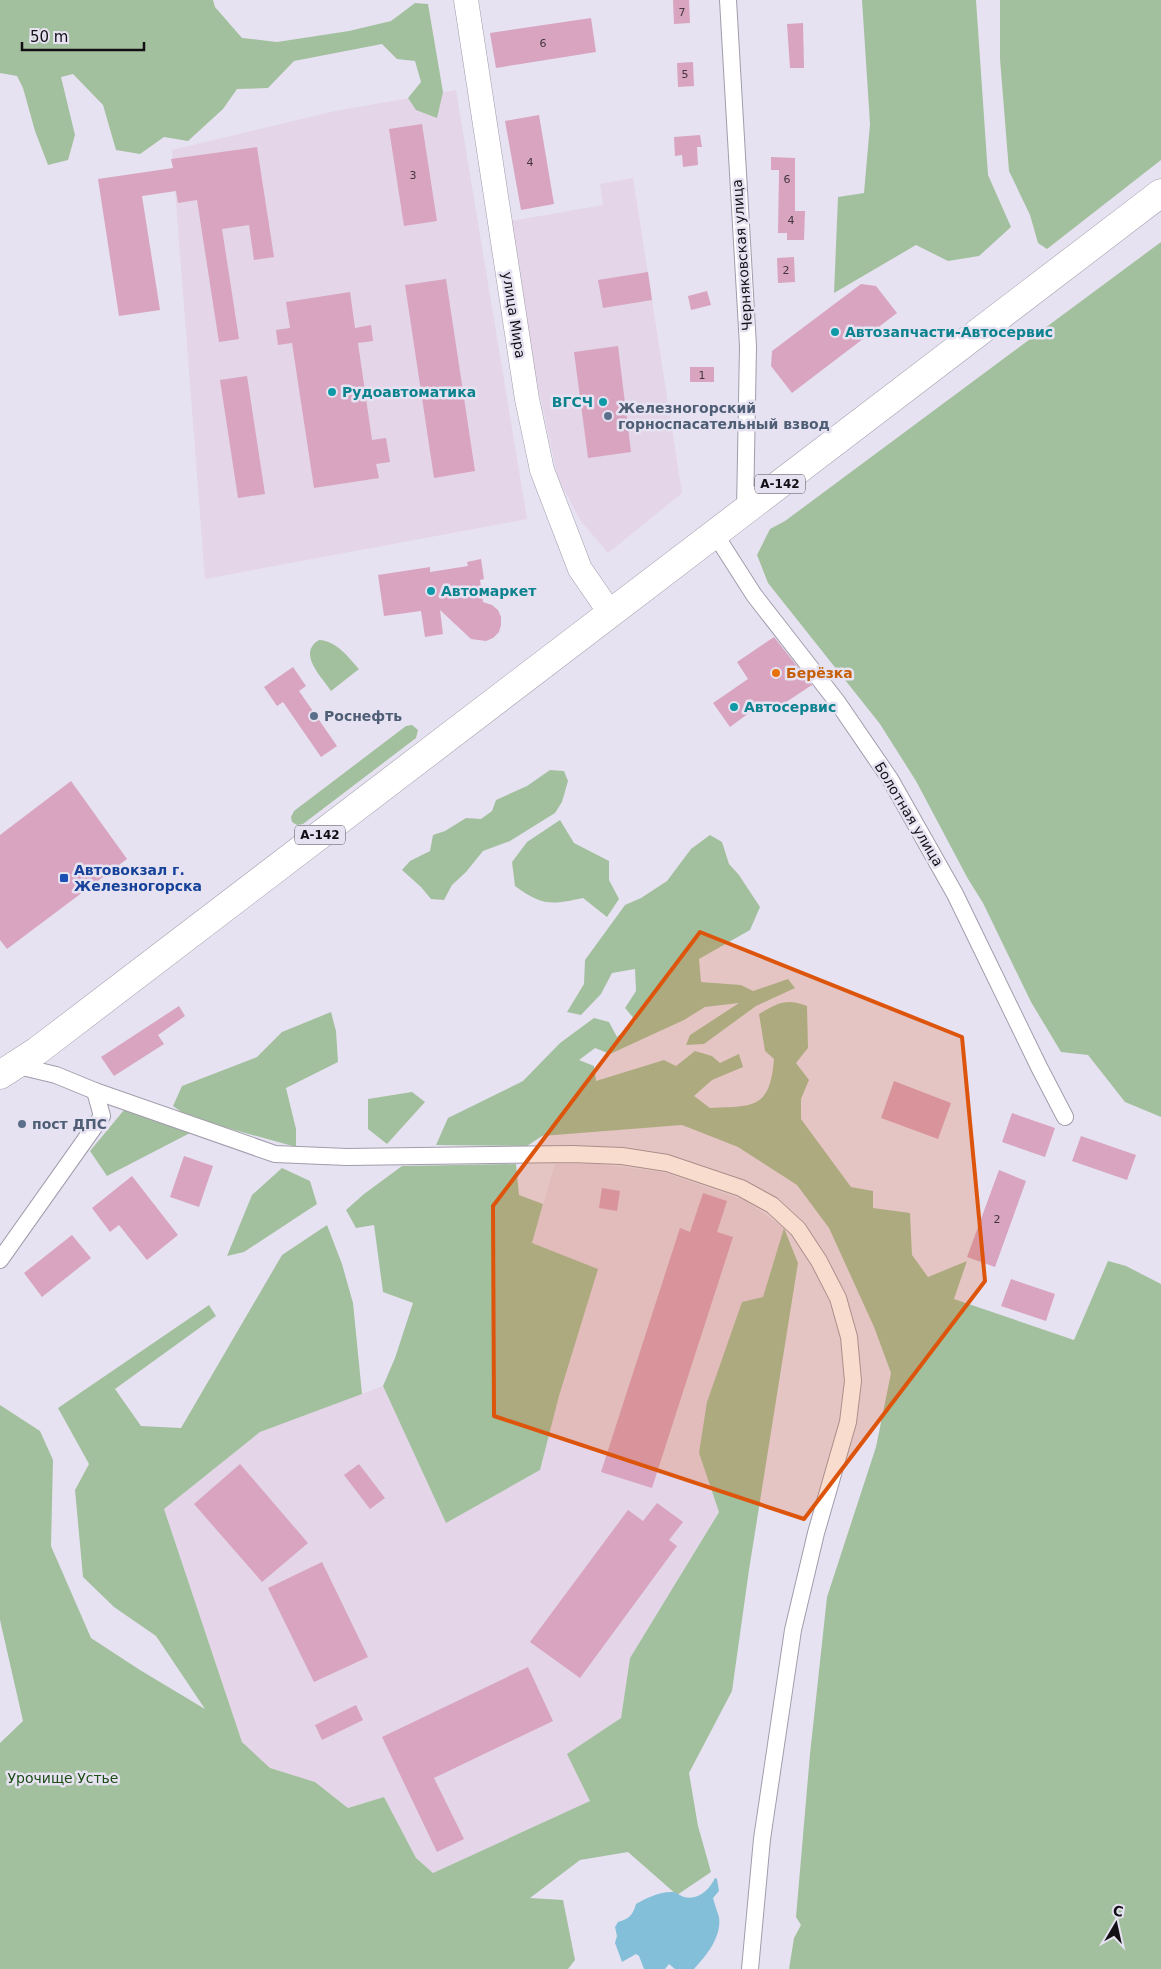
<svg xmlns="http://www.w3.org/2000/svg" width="1161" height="1969" font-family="'DejaVu Sans',sans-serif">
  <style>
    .industrial { fill: #e4d5e8 }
    .green { fill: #a3c09e }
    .water { fill: #83bfd8 }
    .building { fill: #d8a4bf }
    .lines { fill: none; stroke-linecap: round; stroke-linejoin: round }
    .minor-casing { stroke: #a19cab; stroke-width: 18 }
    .secondary-casing { stroke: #a19cab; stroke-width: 25 }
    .trunk-casing { stroke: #a19cab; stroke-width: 29 }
    .minor { stroke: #fff; stroke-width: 16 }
    .secondary { stroke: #fff; stroke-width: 24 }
    .trunk { stroke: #fff; stroke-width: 28 }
    .marked { fill: #dd550c; fill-opacity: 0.2; stroke: #dd550c; stroke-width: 4; stroke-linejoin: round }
    .culture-dot { fill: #0f9aa8; stroke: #e7e2f2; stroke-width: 2 }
    .service-dot { fill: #5c6f8a; stroke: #e7e2f2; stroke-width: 2 }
    .food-dot { fill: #e8710a; stroke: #e7e2f2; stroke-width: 2 }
    .transit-dot { fill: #1a4fb4; stroke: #e7e2f2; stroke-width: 2 }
    .labels { text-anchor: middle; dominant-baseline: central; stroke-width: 5; stroke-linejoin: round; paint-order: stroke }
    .number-label { font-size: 11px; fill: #443540 }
    .shield { fill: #e7e2f2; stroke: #524f57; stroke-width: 1 }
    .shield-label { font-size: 12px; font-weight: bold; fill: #121015 }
    .street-label { font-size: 14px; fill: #121015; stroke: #e7e2f2 }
    .culture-label { font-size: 14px; font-weight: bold; fill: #0d838f; stroke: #e7e2f2; text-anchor: start }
    .service-label { font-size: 14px; font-weight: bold; fill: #4e5e75; stroke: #e7e2f2; text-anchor: start }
    .food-label { font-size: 14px; font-weight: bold; fill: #c56008; stroke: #e7e2f2; text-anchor: start }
    .transit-label { font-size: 14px; font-weight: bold; fill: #164399; stroke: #e7e2f2; text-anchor: start }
    .park-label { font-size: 14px; fill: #1b4d15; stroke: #e7e2f2 }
  </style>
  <rect width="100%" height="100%" fill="#e7e2f2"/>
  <g class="industrial">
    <path d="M456 90 527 519 205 579 172 150 335 111Z"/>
    <path d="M633 178 682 493 608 553 580 520 558 478 531 355 511 221 603 205 600 184Z"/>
    <path d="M555 1164H599L662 1172 746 1201 784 1228 763 1297 699 1453 719 1511 630 1658 621 1718 568 1754 590 1801 433 1873 416 1858 384 1797 349 1808 315 1782 270 1768 242 1742 164 1509 260 1432 383 1386 446 1523 540 1470 559 1396 532 1243Z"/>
  </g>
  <g class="green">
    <path d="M0 0H213L215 7 242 38 277 42 349 31 391 21 415 3 428 4 443 92 437 118 416 110 408 98 421 82 415 61 397 59 382 44 294 61 268 88 237 89 223 109 188 141 164 137 140 154 116 150 103 105 73 74 61 77 75 135 68 160 48 165 35 131 23 88 17 76 0 73Z"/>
    <path d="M862 0H976L988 175 1011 227 979 256 948 261 916 245 834 293 838 197 864 193 870 124Z"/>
    <path d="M1000 0H1161V160L1047 249 1038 243 1030 215 1009 171 1000 59Z"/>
    <path d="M1161 242V1117L1125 1102 1088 1055 1061 1052 1031 1002 983 903 968 879 916 781 880 724 768 583 757 555 770 529 785 521Z"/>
    <path d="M319 640C337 641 348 657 359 669L331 691C321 676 297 653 319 640Z"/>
    <path d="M412 725 418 730 416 738 303 824 297 825 292 822 291 817 294 811 406 726Z"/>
    <path d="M550 770 564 771 568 781 562 802 555 813 510 841 483 851 466 872 452 885 444 900 431 899 421 887 402 870 410 861 430 851 433 835 445 831 466 818 481 819 492 811 496 800 527 786Z"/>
    <path d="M560 820 574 843 609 861V880L619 899 607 917 583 898C551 905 542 906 515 886L512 862 527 842Z"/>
    <path d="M710 835 722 842 729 864 739 875 760 907 750 930 699 959 701 982 741 985 753 991 788 979 795 988 756 1006 704 1044 686 1045 690 1035 739 1003 705 1007 684 1020 610 1054 595 1048 579 1060 594 1066 596 1081 664 1060 676 1066 695 1051 712 1056 720 1063 739 1054 743 1067 712 1080 694 1096 710 1108C753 1106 770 1110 774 1059L765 1051 759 1014C778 1003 786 998 807 1006L808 1048 796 1063 809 1080 801 1099V1119L851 1187 873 1191V1208L910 1213 912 1255 928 1277 967 1261 954 1299 1074 1340 1108 1261 1126 1266 1161 1284V1969H789L794 1938 801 1925 796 1917 810 1754 827 1597 876 1447 891 1373 874 1327 829 1228 797 1185 738 1147 682 1125 542 1136 527 1146 436 1145 448 1118 523 1081 560 1043 594 1018 609 1022 617 1037 636 1021 625 1008 636 991 635 969 612 973 601 994 581 1015 567 1012 584 984 585 960 625 905 641 898 667 881 691 849Z"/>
    <path d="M331 1012 336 1031 338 1062 286 1088 296 1129V1147L188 1117 173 1106 182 1086 257 1057 282 1032Z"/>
    <path d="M412 1092 425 1102 387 1144 368 1129V1099Z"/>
    <path d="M124 1110 146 1115 190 1133 107 1176 90 1151Z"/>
    <path d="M516 1164 519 1195 543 1204 532 1243 598 1269 559 1396 540 1470 446 1523 383 1386 395 1358 413 1303 383 1292 374 1225 356 1228 346 1210 364 1194 402 1166Z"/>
    <path d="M282 1168 310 1181 317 1204 244 1252 227 1256 252 1195Z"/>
    <path d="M327 1225 342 1264 353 1303 362 1394 260 1432 164 1509 242 1742 270 1768 315 1782 348 1808 384 1797 416 1858 433 1873 590 1801 567 1754 621 1718 630 1658 719 1512 699 1453 707 1402 742 1302 763 1297 784 1228 798 1263 749 1570 732 1691 689 1773 698 1826 711 1872 677 1895 628 1852 580 1860 530 1898 563 1900 575 1960 568 1969H0V1743L23 1721 0 1620V1405L40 1431 53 1460 51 1546 91 1638 140 1670 205 1709 156 1636 114 1607 83 1577 75 1490 89 1464 58 1408 209 1305 216 1316 115 1389 141 1426 181 1428 282 1255Z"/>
  </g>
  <path class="water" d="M715 1878 717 1879 719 1891 713 1898C715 1905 717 1911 719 1917 722 1937 706 1956 694 1969H675L669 1964 665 1969H644L639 1956 636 1954 622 1962 615 1943 617 1936 615 1927 618 1922C629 1919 633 1915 636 1904 646 1898 661 1891 674 1892 677 1893 681 1896 684 1897 698 1901 710 1889 715 1878Z"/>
  <g class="building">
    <path d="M673 0H689L690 23 674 24Z"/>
    <path d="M591 18 596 52 496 68 490 33Z"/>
    <path d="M803 23 804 68H790L787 24Z"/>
    <path d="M693 62 694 86 678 87 677 63Z"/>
    <path d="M539 115 554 204 521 210 505 121Z"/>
    <path d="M422 124 437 221 404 226 389 129Z"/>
    <path d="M700 135 702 147H697L698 165 683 167 682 155 675 156 674 137Z"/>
    <path d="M257 147 274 257 254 260 249 225 222 229 239 339 219 342 197 200 178 203 176 191 142 196 160 310 119 316 98 179 173 168 171 159Z"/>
    <path d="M771 157 795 158V211H805L804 240H787V233H778L779 170H771Z"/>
    <path d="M794 257 795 282 778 283 777 258Z"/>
    <path d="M648 272 652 300 603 308 598 280Z"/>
    <path d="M446 279 475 471 434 478 405 285Z"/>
    <path d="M861 284 876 286 897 313 792 393 771 366 772 351Z"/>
    <path d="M707 291 711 305 691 310 688 296Z"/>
    <path d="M350 292 355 328 371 325 373 341 358 343 372 440 386 438 390 462 376 464 379 478 314 488 292 343 278 345 276 330 290 328 286 302Z"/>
    <path d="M618 346 631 452 588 458 574 352Z"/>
    <rect x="690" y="367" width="24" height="15"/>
    <path d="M247 376 265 494 238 498 220 380Z"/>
    <path d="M481 559 484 579 480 580 483 602 492 605 498 610 501 617V625L499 632 493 638 486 641 471 639 440 610 443 634 425 637 421 611 384 616 378 575 430 567V572L468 566 467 562Z"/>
    <path d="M774 637 812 685 771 712 764 702 730 727 713 703 748 679 737 662Z"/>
    <path d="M293 667 306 686 299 691 337 746 321 757 283 702 277 706 264 687Z"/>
    <path d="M71 781 127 859 7 949 0 940V835Z"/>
    <path d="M179 1006 185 1016 158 1035 164 1044 114 1076 101 1057Z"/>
    <path d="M894 1081 951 1103 938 1139 881 1118Z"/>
    <path d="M1012 1113 1055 1128 1045 1157 1002 1142Z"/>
    <path d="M1081 1136 1136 1155 1127 1180 1072 1161Z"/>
    <path d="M184 1156 213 1166 199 1207 170 1197Z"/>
    <path d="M999 1170 1026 1181 995 1267 967 1257Z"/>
    <path d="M132 1176 178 1235 147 1260 119 1225 110 1232 92 1208Z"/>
    <path d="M602 1188 620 1191 617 1211 599 1208Z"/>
    <path d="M703 1193 727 1201 717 1232 733 1237 652 1488 601 1472 680 1228 690 1232Z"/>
    <path d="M72 1235 91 1258 42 1297 24 1273Z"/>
    <path d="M1011 1279 1055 1294 1046 1321 1001 1306Z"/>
    <path d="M240 1464 308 1543 262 1582 194 1504Z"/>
    <path d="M359 1464 385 1498 370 1509 344 1475Z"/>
    <path d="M657 1503 683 1522 669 1540 677 1546 580 1678 530 1642 628 1510 643 1521Z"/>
    <path d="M322 1562 368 1657 314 1682 268 1588Z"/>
    <path d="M528 1667 553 1721 434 1778 464 1839 437 1852 382 1737Z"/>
    <path d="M356 1705 363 1720 322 1740 315 1725Z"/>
  </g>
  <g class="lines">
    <defs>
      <g id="minor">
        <path d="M728 0 748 346 745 511"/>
        <path d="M715 534 754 595 838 703 890 779 955 894 1039 1067 1065 1117"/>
        <path d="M14 1065 56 1075 95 1091 275 1154 347 1157 572 1154 622 1156 667 1163 741 1188 772 1205 798 1229 819 1261 838 1298 849 1337 853 1381 848 1422 816 1533 793 1630 762 1839 750 1969"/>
        <path d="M0 1260 102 1116 95 1091"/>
      </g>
      <path id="secondary" d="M466 0 527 399 542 470 580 569 611 614"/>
      <path id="trunk" d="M0 1075 37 1051 1161 193"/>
    </defs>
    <use href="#minor" class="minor-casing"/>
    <use href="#secondary" class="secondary-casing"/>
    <use href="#trunk" class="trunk-casing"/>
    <use href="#minor" class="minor"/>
    <use href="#secondary" class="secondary"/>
    <use href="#trunk" class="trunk"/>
  </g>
  <path class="marked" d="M700 932 962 1037 985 1281 804 1519 494 1416 493 1206Z"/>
  <g class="culture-dot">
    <circle cx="835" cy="332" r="5"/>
    <circle cx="332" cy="392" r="5"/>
    <circle cx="603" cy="402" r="5"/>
    <circle cx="431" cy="591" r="5"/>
    <circle cx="734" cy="707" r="5"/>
  </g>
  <g class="service-dot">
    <circle cx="608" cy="416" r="5"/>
    <circle cx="314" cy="716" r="5"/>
    <circle cx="22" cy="1124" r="5"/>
  </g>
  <circle class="food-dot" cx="776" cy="673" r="5"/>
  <rect class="transit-dot" x="59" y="873" width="10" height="10" rx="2.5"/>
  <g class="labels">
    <g class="number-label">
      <text x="682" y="12">7</text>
      <text x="543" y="43">6</text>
      <text x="685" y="74">5</text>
      <text x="530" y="162">4</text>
      <text x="413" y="175">3</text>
      <text x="787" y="179">6</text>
      <text x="791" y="220">4</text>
      <text x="786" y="270">2</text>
      <text x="702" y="375">1</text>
      <text x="997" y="1219">2</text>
    </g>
    <g class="shield">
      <rect x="755" y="474.5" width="50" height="19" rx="4"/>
      <rect x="295" y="825.5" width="50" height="19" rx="4"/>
    </g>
    <g class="shield-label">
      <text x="780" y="484">А-142</text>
      <text x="320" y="835">А-142</text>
    </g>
    <g class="street-label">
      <text transform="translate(742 255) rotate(-94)">Черняковская улица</text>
      <text transform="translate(514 315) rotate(81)">улица Мира</text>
      <text transform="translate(909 814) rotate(59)">Болотная улица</text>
    </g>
    <g class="culture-label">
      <text x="845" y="332">Автозапчасти-Автосервис</text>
      <text x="342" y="392">Рудоавтоматика</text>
      <text x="593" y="402" text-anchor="end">ВГСЧ</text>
      <text x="441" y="591">Автомаркет</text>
      <text x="744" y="707">Автосервис</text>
    </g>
    <g class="service-label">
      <text x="618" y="408">Железногорский<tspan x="618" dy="16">горноспасательный взвод</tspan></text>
      <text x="324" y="716">Роснефть</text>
      <text x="32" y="1124">пост ДПС</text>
    </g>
    <g class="food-label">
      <text x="786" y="673">Берёзка</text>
    </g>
    <g class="transit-label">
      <text x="74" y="870">Автовокзал г.<tspan x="74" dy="16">Железногорска</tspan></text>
    </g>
    <g class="park-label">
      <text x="63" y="1778">Урочище Устье</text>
    </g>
  </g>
  <g transform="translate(1116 1924) rotate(9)" stroke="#e7e2f2" stroke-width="4" paint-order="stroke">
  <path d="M0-4L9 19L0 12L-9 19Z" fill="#121015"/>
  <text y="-8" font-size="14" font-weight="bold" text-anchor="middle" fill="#121015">С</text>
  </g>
  <path d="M22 42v8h122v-8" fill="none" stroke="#121015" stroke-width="2.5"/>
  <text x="30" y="42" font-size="15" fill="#121015" stroke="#e7e2f2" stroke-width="4" paint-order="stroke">50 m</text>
</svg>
